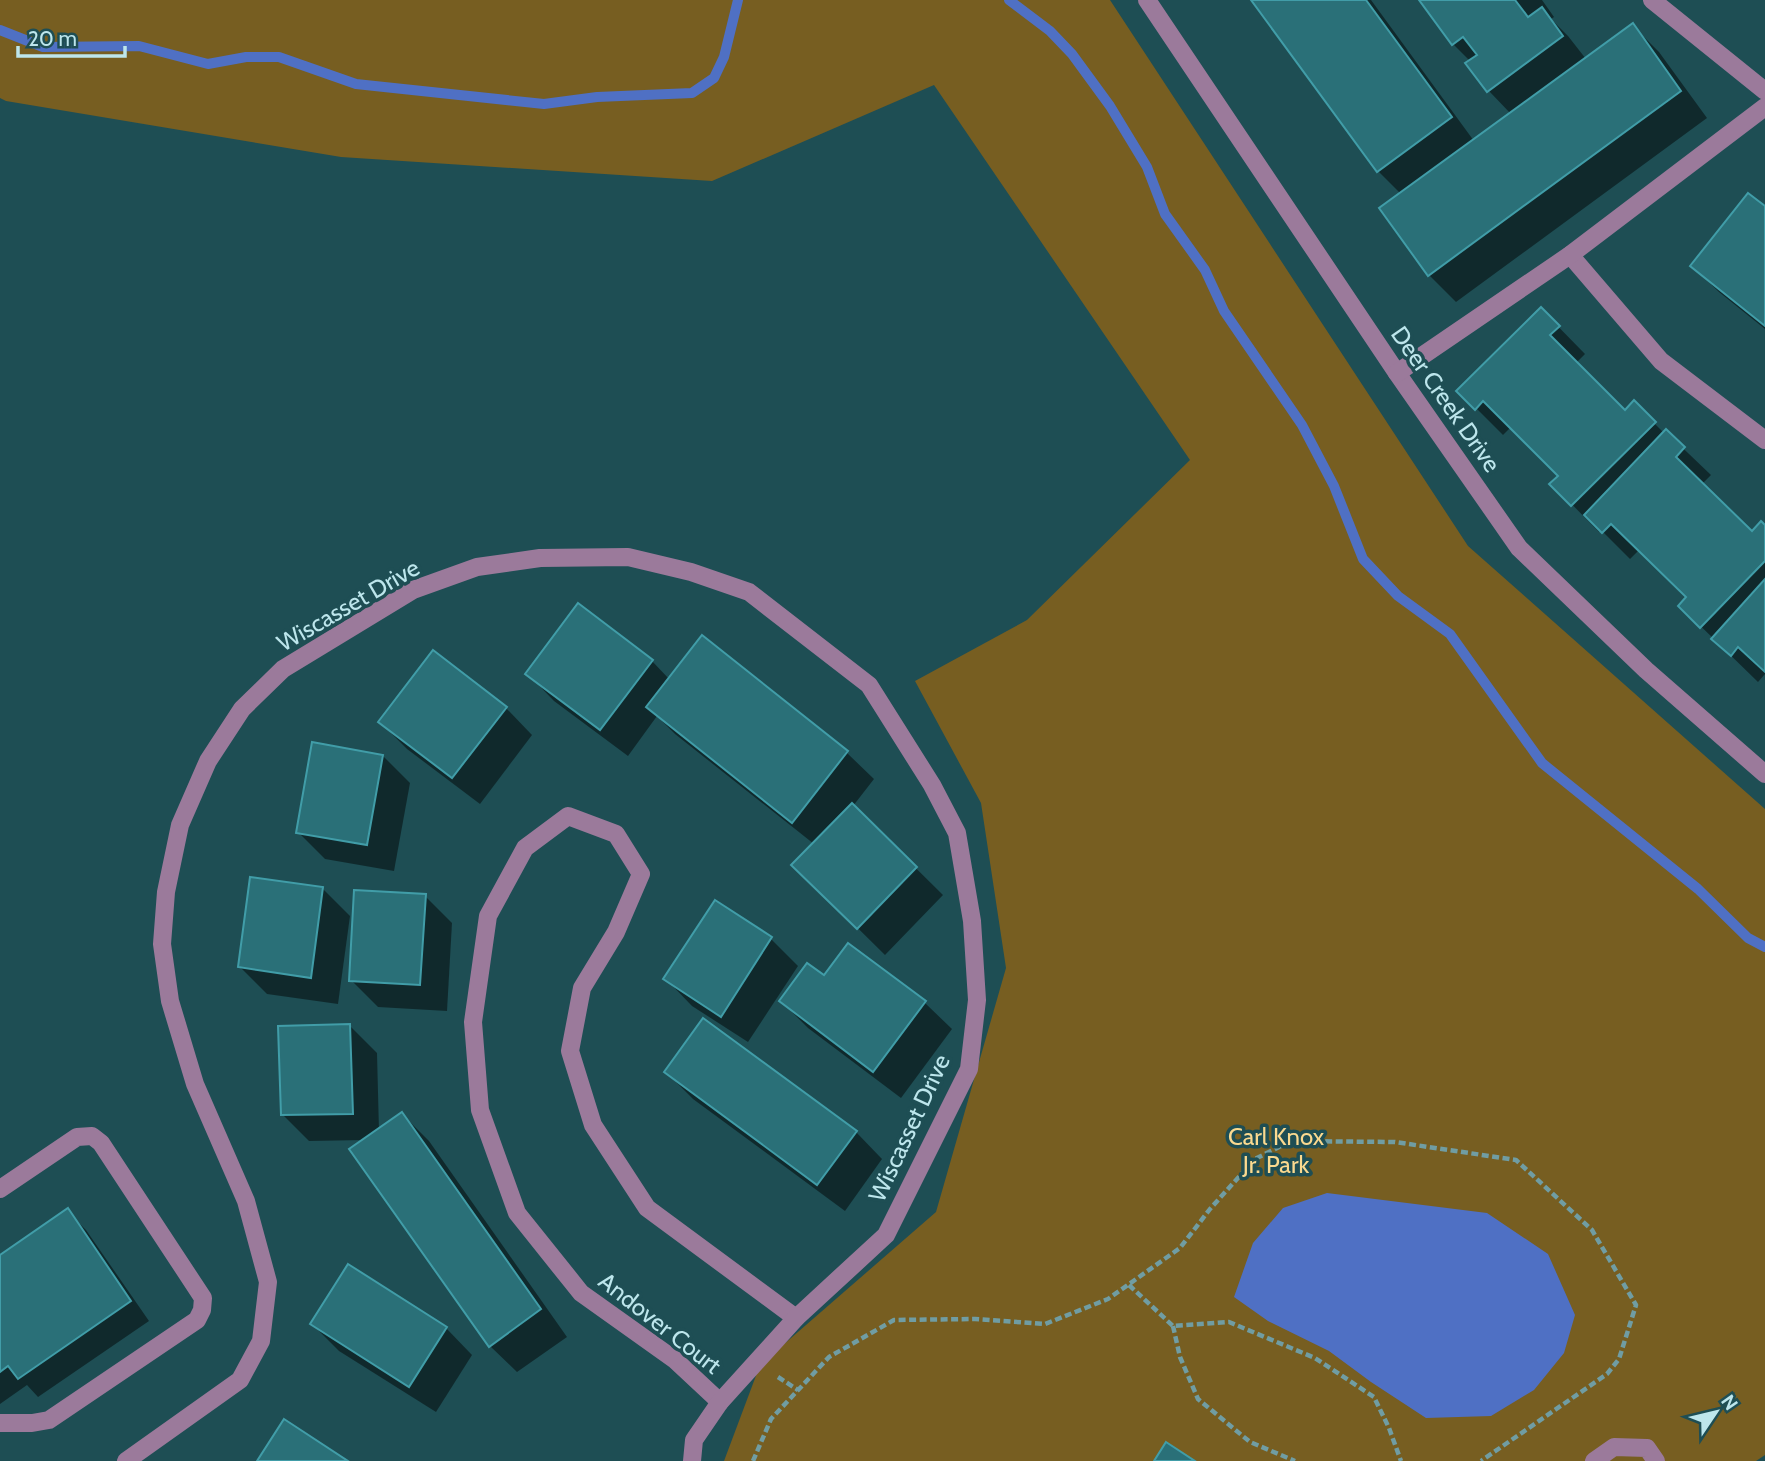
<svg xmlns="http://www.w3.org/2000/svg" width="1765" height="1461" font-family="Cabin,sans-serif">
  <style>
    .green { fill: #775e21 }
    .water { fill: #4f70c4 }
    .shadow { fill: #0007 }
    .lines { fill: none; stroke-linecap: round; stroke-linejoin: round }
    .stream { stroke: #4f70c4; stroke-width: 10 }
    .building { fill: #2a7078; stroke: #419da8; stroke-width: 2 }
    .path { stroke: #709da3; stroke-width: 4.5; stroke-dasharray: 7 3.5; stroke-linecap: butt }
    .minor { stroke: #9b7a9b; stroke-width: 18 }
    .labels { text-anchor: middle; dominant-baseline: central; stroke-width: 7; stroke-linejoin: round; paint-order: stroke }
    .street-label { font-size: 24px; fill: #bde6ec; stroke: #1e4e54 }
    .park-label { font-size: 24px; fill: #fad98f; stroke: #1e4e54 }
  </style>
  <rect width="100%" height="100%" fill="#1e4e54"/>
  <path class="green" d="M0 0H1110L1468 546 1765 809V1455L1756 1461H724L760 1365 936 1212 1006 968 981 803 915 681 1027 620 1190 460 934 85 712 181 341 157 6 101 0 98Z"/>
  <path class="water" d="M1327 1193 1487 1213 1548 1254 1575 1315 1564 1353 1534 1390 1491 1416 1426 1418 1371 1382 1329 1351 1268 1321 1234 1297 1253 1243 1283 1208Z"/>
  <g class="shadow">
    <path d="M1253 0H1371L1474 141 1511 114 1489 91 1468 64 1471 62 1453 44 1421 0H1542L1554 17 1551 19 1568 36 1586 59 1632 25 1659 52 1707 118 1456 302 1429 275 1401 194 1378 171Z"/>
    <path d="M1765 208V329L1719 292 1692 266Z"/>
    <path d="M1541 309 1585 354 1576 363 1625 412 1634 403 1665 434 1666 432 1711 475 1702 484 1752 533 1765 527V674L1758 682 1680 606 1688 598 1639 550 1630 559 1601 530 1599 532 1552 484 1560 476 1511 427 1503 435 1459 391Z"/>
    <path d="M703 638 847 753 874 779 853 806 943 895 885 955 794 865 814 844 675 734 657 716 628 756 554 701 528 674 652 661 670 680Z"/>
    <path d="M506 708 532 735 480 804 407 749 380 722Z"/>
    <path d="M383 756 410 783 394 871 325 859 298 832Z"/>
    <path d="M323 889 350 916 338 1004 267 994 240 967Z"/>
    <path d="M425 896 452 923 447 1011 378 1007 351 980Z"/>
    <path d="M715 902 771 939 798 966 748 1042 692 1006 666 979Z"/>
    <path d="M824 977 925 1003 952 1029 901 1098 808 1028 781 1001Z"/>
    <path d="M350 1026 377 1053 379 1131 402 1114 429 1141 567 1337 517 1372 490 1346 365 1140 309 1141 282 1114Z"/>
    <path d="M666 1072 856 1132 882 1159 845 1211 693 1099Z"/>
    <path d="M67 1211 86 1230 149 1321 38 1397 27 1385 0 1404V1257Z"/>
    <path d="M312 1324 446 1328 472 1355 436 1412 339 1351Z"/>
  </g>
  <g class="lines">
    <g class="stream">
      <path d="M1009 0 1050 31 1072 54 1110 106 1147 167 1165 214 1205 270 1224 311 1302 425 1334 486 1363 559 1398 596 1450 634 1542 763 1698 889 1748 938 1765 947"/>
      <path d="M0 30 43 47 139 46 208 64 246 57H279L356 84 544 104 597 97 692 93 714 78 724 57 738 0"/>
    </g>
  </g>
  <g class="building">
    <path d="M1251 0H1366L1452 117 1377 172Z"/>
    <path d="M1419 0H1515L1528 17 1542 7 1563 36 1487 92 1465 63 1477 55 1463 37 1452 45Z"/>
    <path d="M1633 23 1681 91 1428 276 1379 208Z"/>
    <path d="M1748 193 1765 206V326L1690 266Z"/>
    <path d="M1541 307 1560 326 1550 335 1625 410 1634 400 1656 422 1571 506 1549 484 1558 476 1483 401 1475 410 1456 391Z"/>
    <path d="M1666 429 1685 447 1676 457 1752 531 1761 521 1765 525V561L1700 628 1678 606 1686 597 1611 524 1602 533 1584 515Z"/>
    <path d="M1765 579V672L1738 647 1731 656 1711 639Z"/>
    <path d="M578 603 653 660 600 730 525 674Z"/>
    <path d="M702 635 848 751 792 823 646 707Z"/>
    <path d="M433 650 507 707 452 778 378 722Z"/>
    <path d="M312 742 383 755 367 845 296 833Z"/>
    <path d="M852 803 917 867 857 929 791 865Z"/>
    <path d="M250 877 323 887 311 978 238 967Z"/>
    <path d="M354 890 426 894 420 985 349 981Z"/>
    <path d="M715 900 772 937 721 1017 663 979Z"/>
    <path d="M848 943 926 1001 873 1072 779 1001 807 963 824 975Z"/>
    <path d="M703 1018 857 1131 817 1185 664 1072Z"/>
    <path d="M350 1024 353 1114 281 1115 278 1026Z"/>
    <path d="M402 1112 541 1309 489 1347 349 1149Z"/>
    <path d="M68 1208 131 1301 18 1379 8 1366 0 1372V1255Z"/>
    <path d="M348 1264 447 1327 409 1387 310 1324Z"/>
    <path d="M284 1419 348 1461H257Z"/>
    <path d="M1166 1442 1195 1461H1154Z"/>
  </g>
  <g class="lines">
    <g class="path">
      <path d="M1129 1285 1173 1326 1229 1322 1315 1358 1374 1397 1389 1428 1401 1461"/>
      <path d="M1173 1326 1180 1357 1198 1399 1250 1442 1295 1461"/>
      <path d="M778 1377 798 1390"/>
      <path d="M753 1461 771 1419 829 1357 894 1320 975 1319 1045 1324 1108 1299 1180 1248 1210 1209 1255 1159 1291 1141 1395 1142 1516 1160 1592 1230 1636 1305 1619 1359 1607 1374 1481 1461"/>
    </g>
    <g class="minor">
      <path d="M1147 0 1397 373 1519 548 1646 670 1765 774"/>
      <path d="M1652 0 1765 91"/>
      <path d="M1570 255 1661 361 1765 440"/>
      <path d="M1397 373 1570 255 1765 107"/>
      <path d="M0 1189 77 1137 92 1136 101 1143 203 1298 202 1310 197 1320 49 1420 32 1423H0"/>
      <path d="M720 1402 675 1360 581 1293 517 1213 480 1110 473 1022 488 916 525 848 568 816 616 834 641 874 616 932 582 988 570 1051 593 1125 647 1208 796 1318"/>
      <path d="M126 1461 240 1380 261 1341 268 1282 246 1201 195 1084 170 1001 162 944 166 892 180 825 208 761 242 709 283 669 413 590 477 567 540 558 628 557 691 572 749 592 869 685 932 785 957 833 972 921 977 1000 969 1069 886 1235 796 1318 720 1402 694 1440 692 1461"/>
      <path d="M1594 1461 1614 1447 1647 1448 1656 1461"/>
    </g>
  </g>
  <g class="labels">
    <g class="street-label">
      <text transform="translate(1446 399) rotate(55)">Deer Creek Drive</text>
      <text transform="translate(348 605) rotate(-30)">Wiscasset Drive</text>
      <text transform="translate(909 1128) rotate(-65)">Wiscasset Drive</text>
      <text transform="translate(660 1323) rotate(38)">Andover Court</text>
    </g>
    <g class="park-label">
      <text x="1276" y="1136">Carl Knox<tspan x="1276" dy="28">Jr. Park</tspan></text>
    </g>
  </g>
  <g transform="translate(1716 1412) rotate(55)" stroke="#1e4e54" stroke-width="5" paint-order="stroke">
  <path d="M0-5L12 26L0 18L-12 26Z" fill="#bde6ec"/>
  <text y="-10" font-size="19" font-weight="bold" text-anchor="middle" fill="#bde6ec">N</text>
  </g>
  <path d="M18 46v10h107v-10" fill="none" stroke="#bde6ec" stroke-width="3.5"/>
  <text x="28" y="46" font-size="21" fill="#bde6ec" stroke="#1e4e54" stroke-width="5" paint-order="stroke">20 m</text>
</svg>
